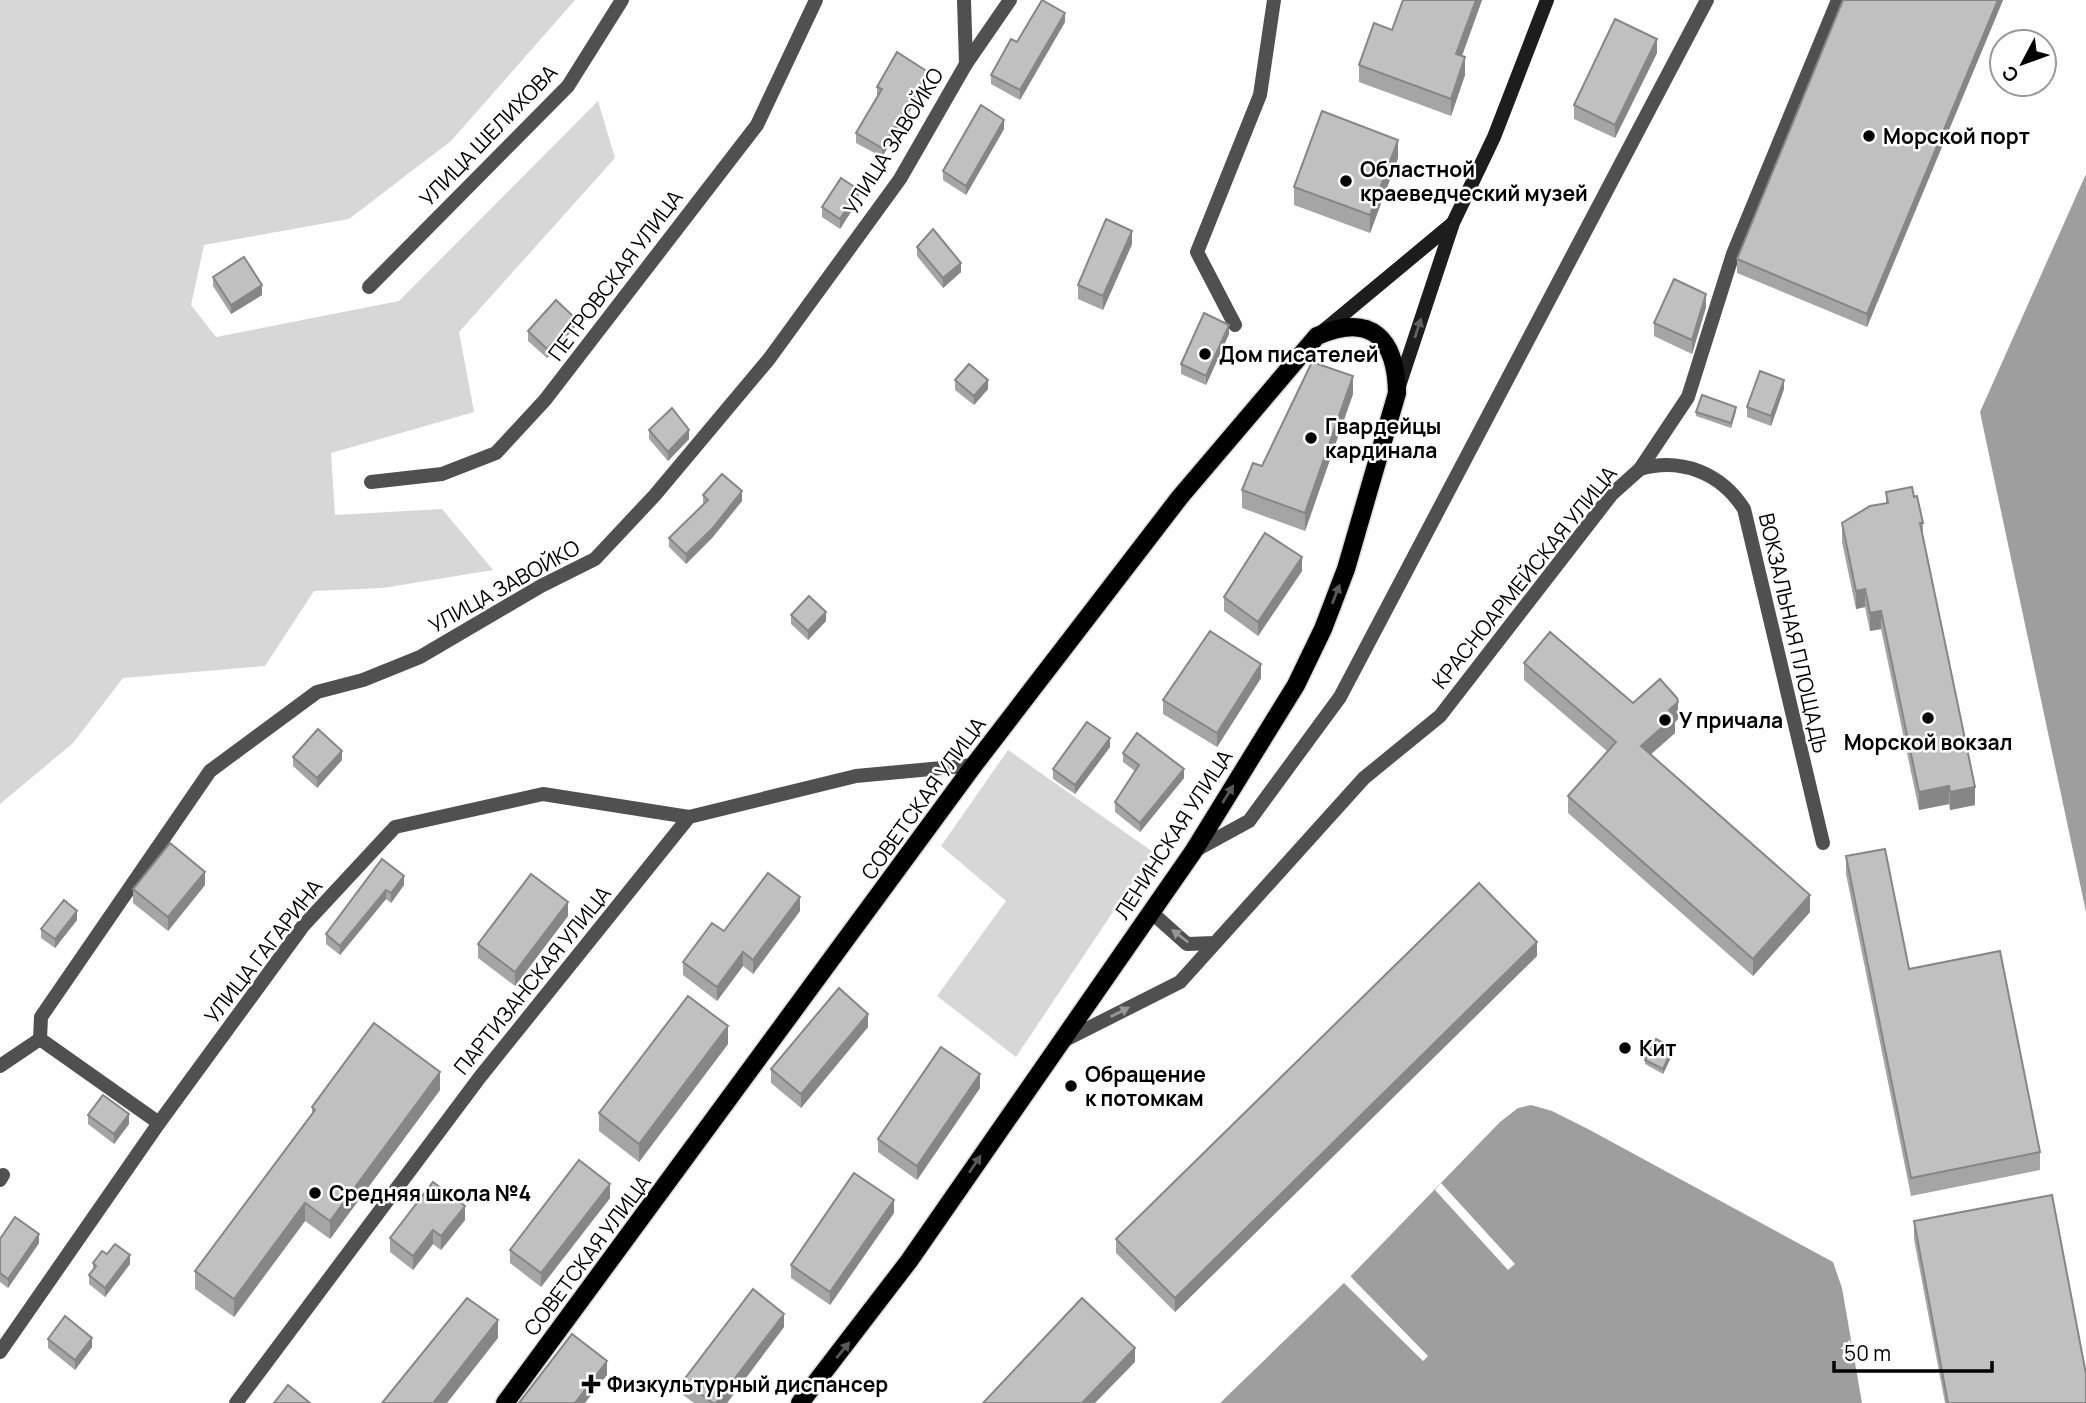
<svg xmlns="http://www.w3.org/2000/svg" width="2086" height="1403" font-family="Manrope,sans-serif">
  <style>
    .green { fill: #d7d7d7 }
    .water { fill: #9e9e9e }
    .pier { fill: #fff }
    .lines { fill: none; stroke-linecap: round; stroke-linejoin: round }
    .primary-casing { stroke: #dbdbdb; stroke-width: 21 }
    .minor { stroke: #505050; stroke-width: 14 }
    .secondary { stroke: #1d1d1d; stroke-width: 14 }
    .primary { stroke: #000; stroke-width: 18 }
    .wall { fill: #a5a5a5 }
    .shaded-wall { fill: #868686 }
    .building { fill: #c0c0c0; stroke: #868686; stroke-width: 2 }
    .oneway { fill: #616161 }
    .oneway2 { fill: #595959 }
    .oneway3 { fill: #969696 }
    .poi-dot { fill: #000; stroke: #fff; stroke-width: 2.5 }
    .labels { text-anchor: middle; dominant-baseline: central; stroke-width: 5; stroke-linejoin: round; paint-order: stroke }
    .street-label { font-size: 21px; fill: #000; stroke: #fff }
    .poi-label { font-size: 21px; font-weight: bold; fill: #000; stroke: #fff; text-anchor: start }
  </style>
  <rect width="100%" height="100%" fill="#fff"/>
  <g class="green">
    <path d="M0 0H575L451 141 349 219 204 245 191 305 216 337 399 301 598 101 615 158 459 332 474 412 331 453 335 515 442 509 493 570 383 588 314 591 265 666 123 678 73 743 0 804Z"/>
    <path d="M1008 750 1153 852 1016 1057 937 996 1006 901 941 846Z"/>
  </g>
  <g class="water">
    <path d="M2086 174V912L1980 412Z"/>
    <path d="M1531 1105 1552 1111 1588 1129 1833 1262 1842 1288 1862 1403H1220L1344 1283 1500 1122 1518 1108Z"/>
  </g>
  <g class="pier">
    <path d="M1441 1183 1515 1264 1508 1270 1435 1190Z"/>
    <path d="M1350 1276 1428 1356 1423 1361 1344 1283Z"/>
  </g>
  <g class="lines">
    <defs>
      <path id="primary" d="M505 1403 974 765 1180 497 1317 336C1372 312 1396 339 1397 393L1346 569 1323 629 1296 685 1193 852 909 1261 800 1403"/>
    </defs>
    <use href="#primary" class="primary-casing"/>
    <g class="minor">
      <path d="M966 64 1010 0"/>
      <path d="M369 287 568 86 622 0"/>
      <path d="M1235 325 1197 252 1260 95 1274 0"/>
      <path d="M1640 469C1681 457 1721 473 1744 509L1823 843"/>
      <path d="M371 482 442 474 496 453 545 400 757 125 816 0"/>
      <path d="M1194 851 1249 821 1340 697 1707 0"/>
      <path d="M1151 912 1187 944 1215 943"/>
      <path d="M40 1039 41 1017 210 771 317 692 363 680 420 657 541 586 595 559 655 495 769 359 900 179 966 64 964 0"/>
      <path d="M40 1039 159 1123"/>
      <path d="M1061 1042 1180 982 1364 778 1440 716 1612 494 1640 469 1688 397 1733 254 1838 0"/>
      <path d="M0 1066 40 1039"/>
      <path d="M0 1180 3 1175"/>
      <path d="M0 1352 159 1123 303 926 395 827 543 794 689 817"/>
      <path d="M236 1403 480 1077 689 817 856 776 974 765"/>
    </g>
    <g class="secondary">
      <path d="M1322 332 1452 224"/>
      <path d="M1398 389 1453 223 1494 137 1547 0"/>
    </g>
    <use href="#primary" class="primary"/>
  </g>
  <g class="wall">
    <path d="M1403 0H1482L1462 56 1465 75 1451 116 1359 82V65L1392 30Z"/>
    <path d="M1843 0H2003L1867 327 1737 273V259Z"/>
    <path d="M1065 22 1020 100 991 84V75L1017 42Z"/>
    <path d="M1657 53 1615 138 1574 119V105Z"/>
    <path d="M928 81 882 157 856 143V133L878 96H877V87Z"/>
    <path d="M1004 129 966 195 943 180V171Z"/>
    <path d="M1398 158 1370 233 1294 205V187Z"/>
    <path d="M859 199 840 229 822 217V207Z"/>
    <path d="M1132 244 1103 310 1078 299V285Z"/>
    <path d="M917 247 961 272 943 288 917 256Z"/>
    <path d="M213 277 262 295 231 314 213 286Z"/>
    <path d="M1706 307 1692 354 1654 336V323Z"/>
    <path d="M575 327 547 358 528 341V331Z"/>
    <path d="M1229 334 1206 385 1181 374V364Z"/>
    <path d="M955 380 988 389 974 405 955 390Z"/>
    <path d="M1784 389 1771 426 1747 417V407Z"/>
    <path d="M1353 394 1305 531 1242 508V490L1262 466Z"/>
    <path d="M1736 411 1731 428 1696 416V412Z"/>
    <path d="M649 430 689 439 668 461 649 439Z"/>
    <path d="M1886 492 1914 497 1923 523V537L1975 805 1950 810 1949 804 1919 810 1881 629 1870 631 1865 607 1856 609 1842 542V523L1886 503Z"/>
    <path d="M703 495 742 501 712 538 686 564 669 547V538L703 504Z"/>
    <path d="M1302 571 1258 636 1224 611V597Z"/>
    <path d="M791 615 826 621 808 640 791 624Z"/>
    <path d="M1524 663 1678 719 1675 722V733L1651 754 1810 912 1753 976 1568 813V796L1607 751 1524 680Z"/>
    <path d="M1261 678 1217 747 1163 714V700Z"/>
    <path d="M1110 747 1075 794 1053 779V769Z"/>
    <path d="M1123 753 1184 778 1140 832 1115 812V802L1135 771 1123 762Z"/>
    <path d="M293 757 342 760 317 788 293 766Z"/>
    <path d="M1846 856 1909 969 2040 1152V1170L1911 1196 1846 874Z"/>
    <path d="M382 859 404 885 391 903 386 899 340 955 326 944V934Z"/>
    <path d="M205 885 168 931 133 903V889Z"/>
    <path d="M800 911 753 974 743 966 717 1001 683 975V962L724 931Z"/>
    <path d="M568 916 515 986 478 958V944Z"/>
    <path d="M77 920 55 948 41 938V929Z"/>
    <path d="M1537 956 1175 1312 1116 1253V1239Z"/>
    <path d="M868 1027 801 1108 771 1083V1069Z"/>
    <path d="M728 1044 639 1162 599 1131V1113Z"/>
    <path d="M1673 1053 1663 1074 1645 1064V1060Z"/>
    <path d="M980 1088 917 1180 878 1152V1139Z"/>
    <path d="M440 1090 330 1239 305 1221 234 1317 195 1289V1271L312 1114V1107Z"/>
    <path d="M88 1115 129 1124 114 1144 88 1124Z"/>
    <path d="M610 1198 541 1287 510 1263V1250Z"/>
    <path d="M894 1213 830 1305 791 1278V1265Z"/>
    <path d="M465 1220 441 1250 433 1244 413 1270 390 1252V1238Z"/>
    <path d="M1914 1221 2086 1403H1945L1914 1239Z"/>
    <path d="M0 1239 39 1243 8 1288 0 1282Z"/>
    <path d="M107 1254 130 1264 105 1297 89 1284V1275L93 1271V1263Z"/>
    <path d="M784 1327 727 1403H694L683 1395V1381Z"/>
    <path d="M48 1339 92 1347 75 1370 48 1348Z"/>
  </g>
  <g class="shaded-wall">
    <path d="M1476 0H1482L1456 72V54Z"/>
    <path d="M1998 0H2003L1867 327V314Z"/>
    <path d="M1065 13V22L1020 100V90Z"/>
    <path d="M1657 39V53L1615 138V125Z"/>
    <path d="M1465 57V75L1451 116V99Z"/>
    <path d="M928 72V81L882 157V148Z"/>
    <path d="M1004 120V129L966 195V186Z"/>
    <path d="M1398 140V158L1370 233V215Z"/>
    <path d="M859 190V199L840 229V219Z"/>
    <path d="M1132 231V244L1103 310V296Z"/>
    <path d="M961 263V272L943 288V278Z"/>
    <path d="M262 285V295L231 314V305Z"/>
    <path d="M1706 294V307L1692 354V340Z"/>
    <path d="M575 318V327L547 358V349Z"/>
    <path d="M1229 325V334L1206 385V376Z"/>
    <path d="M1353 376V394L1305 531V513Z"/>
    <path d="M988 380V389L974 405V396Z"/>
    <path d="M1784 380V389L1771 426V416Z"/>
    <path d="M1736 407V411L1731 428V423Z"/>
    <path d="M689 430V439L668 461V452Z"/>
    <path d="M742 491V501L712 538 686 564V554Z"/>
    <path d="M1302 557V571L1258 636V622Z"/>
    <path d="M1865 589V607L1856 609V591Z"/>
    <path d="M1881 611V629L1870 631V613Z"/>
    <path d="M826 612V621L808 640V631Z"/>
    <path d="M1261 664V678L1217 747V733Z"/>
    <path d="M1678 702V719L1675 722V733L1641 763V746L1669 710Z"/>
    <path d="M1110 738V747L1075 794V785Z"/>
    <path d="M342 751V760L317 788V778Z"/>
    <path d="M1184 769V778L1140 832V823Z"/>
    <path d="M1949 786V804L1919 810V792Z"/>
    <path d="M1975 787V805L1950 810V792Z"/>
    <path d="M205 872V885L168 931V917Z"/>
    <path d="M404 876V885L391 903V893Z"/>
    <path d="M386 890V899L340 955V946Z"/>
    <path d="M1810 895V912L1753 976V959Z"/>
    <path d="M800 897V911L753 974V960Z"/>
    <path d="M568 902V916L515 986V972Z"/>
    <path d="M77 911V920L55 948V939Z"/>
    <path d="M1537 942V956L1175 1312V1298Z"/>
    <path d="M743 952V966L717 1001V987Z"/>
    <path d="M868 1014V1027L801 1108V1094Z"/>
    <path d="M728 1026V1044L639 1162V1144Z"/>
    <path d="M1673 1048V1053L1663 1074V1069Z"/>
    <path d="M440 1072V1090L330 1239V1221Z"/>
    <path d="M980 1074V1088L917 1180V1166Z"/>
    <path d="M129 1114V1124L114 1144V1134Z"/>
    <path d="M610 1184V1198L541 1287V1273Z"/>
    <path d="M894 1200V1213L830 1305V1292Z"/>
    <path d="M305 1203V1221L234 1317V1299Z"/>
    <path d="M465 1206V1220L441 1250V1236Z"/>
    <path d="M433 1230V1244L413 1270V1256Z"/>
    <path d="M39 1234V1243L8 1288V1279Z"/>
    <path d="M130 1255V1264L105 1297V1288Z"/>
    <path d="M784 1314V1327L727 1403H716Z"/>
    <path d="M498 1320V1338L447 1403H433Z"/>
    <path d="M92 1338V1347L75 1370V1360Z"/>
    <path d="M1135 1348V1362L1095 1403H1082Z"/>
    <path d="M607 1361V1375L585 1403H575Z"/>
  </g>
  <g class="building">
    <path d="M1042 0 1065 13 1020 90 991 75 1011 39 1017 42Z"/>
    <path d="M1403 0H1476L1456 54 1465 57 1451 99 1359 65 1374 23 1392 30Z"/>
    <path d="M1843 0H1998L1867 314 1737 259Z"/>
    <path d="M1615 19 1657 39 1615 125 1574 105Z"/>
    <path d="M897 52 928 72 882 148 856 133 882 89 877 87Z"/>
    <path d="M981 105 1004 120 966 186 943 171Z"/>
    <path d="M1322 111 1398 140 1370 215 1294 187Z"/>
    <path d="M841 178 859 190 840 219 822 207Z"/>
    <path d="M1106 219 1132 231 1103 296 1078 285Z"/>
    <path d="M933 229 961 263 943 278 917 247Z"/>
    <path d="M244 257 262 285 231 305 213 277Z"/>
    <path d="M1674 279 1706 294 1692 340 1654 323Z"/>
    <path d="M556 300 575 318 547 349 528 331Z"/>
    <path d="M1204 313 1229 325 1206 376 1181 364Z"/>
    <path d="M1312 362 1353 376 1305 513 1242 490 1253 463 1262 466Z"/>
    <path d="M969 364 988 380 974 396 955 380Z"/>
    <path d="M1760 371 1784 380 1771 416 1747 407Z"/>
    <path d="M1702 395 1736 407 1731 423 1696 412Z"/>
    <path d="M672 408 689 430 668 452 649 430Z"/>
    <path d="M722 474 742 491 712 529 686 554 669 538 708 500 703 495Z"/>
    <path d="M1912 487 1914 497 1917 496 1923 523H1920L1975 787 1950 792 1949 786 1919 792 1881 611 1870 613 1865 589 1856 591 1842 523 1870 506 1888 503 1886 492Z"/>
    <path d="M1265 533 1302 557 1258 622 1224 597Z"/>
    <path d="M809 596 826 612 808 631 791 615Z"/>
    <path d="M1210 631 1261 664 1217 733 1163 700Z"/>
    <path d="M1550 632 1633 703 1660 679 1677 698 1678 702 1669 710 1675 716 1641 746 1810 895 1753 959 1568 796 1616 742 1524 663Z"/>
    <path d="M1087 722 1110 738 1075 785 1053 769Z"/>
    <path d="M318 729 342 751 317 778 293 757Z"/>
    <path d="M1137 733 1184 769 1140 823 1115 802 1139 765 1123 753Z"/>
    <path d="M170 843 205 872 168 917 133 889Z"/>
    <path d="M1885 849 1909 969 2000 951 2040 1152 1911 1178 1846 856Z"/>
    <path d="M382 859 404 876 391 893 386 890 340 946 326 934Z"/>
    <path d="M768 873 800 897 753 960 743 952 717 987 683 962 712 923 724 931Z"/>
    <path d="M531 874 568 902 515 972 478 944Z"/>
    <path d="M1479 883 1537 942 1175 1298 1116 1239Z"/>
    <path d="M64 900 77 911 55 939 41 929Z"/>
    <path d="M839 988 868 1014 801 1094 771 1069Z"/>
    <path d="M688 996 728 1026 639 1144 599 1113Z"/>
    <path d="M374 1023 440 1072 330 1221 305 1203 234 1299 195 1271 315 1110 312 1107Z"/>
    <path d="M1656 1039 1673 1048 1663 1069 1645 1060Z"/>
    <path d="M941 1047 980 1074 917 1166 878 1139Z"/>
    <path d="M103 1095 129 1114 114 1134 88 1115Z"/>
    <path d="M579 1160 610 1184 541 1273 510 1250Z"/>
    <path d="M854 1173 894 1200 830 1292 791 1265Z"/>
    <path d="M433 1182 465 1206 441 1236 433 1230 413 1256 390 1238Z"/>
    <path d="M2052 1195 2086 1374V1403H1948L1914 1221Z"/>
    <path d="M15 1217 39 1234 8 1279 0 1273V1239Z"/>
    <path d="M115 1244 130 1255 105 1288 89 1275 96 1266 93 1263 102 1251 107 1254Z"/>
    <path d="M753 1289 784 1314 716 1403H713L683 1381Z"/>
    <path d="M467 1298 498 1320 433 1403H382Z"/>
    <path d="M1082 1298 1135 1348 1082 1403H983Z"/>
    <path d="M65 1316 92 1338 75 1360 48 1339Z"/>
    <path d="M572 1334 607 1361 575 1403H519Z"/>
    <path d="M288 1385 310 1403H274Z"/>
  </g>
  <defs><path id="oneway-solid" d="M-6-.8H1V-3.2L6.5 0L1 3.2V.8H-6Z" transform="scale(1.75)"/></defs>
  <use class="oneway" href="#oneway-solid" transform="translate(1418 328) rotate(-72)"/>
  <g class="oneway2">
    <use href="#oneway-solid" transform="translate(1336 594) rotate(-69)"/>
    <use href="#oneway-solid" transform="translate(1228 794) rotate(-58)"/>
    <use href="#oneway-solid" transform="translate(975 1164) rotate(-56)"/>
    <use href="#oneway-solid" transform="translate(843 1350) rotate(-51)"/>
  </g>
  <g class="oneway3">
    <use href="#oneway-solid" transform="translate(1180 936) rotate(-142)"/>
    <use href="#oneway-solid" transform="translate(1120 1012) rotate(-27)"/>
  </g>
  <g class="poi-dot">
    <circle cx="1869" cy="136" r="7"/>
    <circle cx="1346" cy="181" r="7"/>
    <circle cx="1205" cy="354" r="7"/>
    <circle cx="1311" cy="438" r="7"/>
    <circle cx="1928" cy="718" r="7"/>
    <circle cx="1665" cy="720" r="7"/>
    <circle cx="1625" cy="1048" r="7"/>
    <circle cx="1071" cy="1086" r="7"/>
    <circle cx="315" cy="1193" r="7"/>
    <path d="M587.5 1373.5h7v7h7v7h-7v7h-7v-7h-7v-7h7z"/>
  </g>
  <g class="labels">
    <g class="street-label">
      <text transform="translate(488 135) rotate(-46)">УЛИЦА ШЕЛИХОВА</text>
      <text transform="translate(893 141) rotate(-58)">УЛИЦА ЗАВОЙКО</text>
      <text transform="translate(615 275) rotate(-53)">ПЕТРОВСКАЯ УЛИЦА</text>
      <text transform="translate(1524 577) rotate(-51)">КРАСНОАРМЕЙСКАЯ УЛИЦА</text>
      <text transform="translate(504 586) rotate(-29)">УЛИЦА ЗАВОЙКО</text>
      <text transform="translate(1794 633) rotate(77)">ВОКЗАЛЬНАЯ ПЛОЩАДЬ</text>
      <text transform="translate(923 798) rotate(-54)">СОВЕТСКАЯ УЛИЦА</text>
      <text transform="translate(1173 834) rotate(-57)">ЛЕНИНСКАЯ УЛИЦА</text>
      <text transform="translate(263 951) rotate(-52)">УЛИЦА ГАГАРИНА</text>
      <text transform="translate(532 980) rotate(-51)">ПАРТИЗАНСКАЯ УЛИЦА</text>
      <text transform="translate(587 1255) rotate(-53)">СОВЕТСКАЯ УЛИЦА</text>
    </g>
    <g class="poi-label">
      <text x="1883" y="136">Морской порт</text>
      <text x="1360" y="169">Областной<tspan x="1360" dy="24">краеведческий музей</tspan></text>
      <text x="1219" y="354">Дом писателей</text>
      <text x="1325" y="426">Гвардейцы<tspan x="1325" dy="24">кардинала</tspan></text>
      <text x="1679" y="720">У причала</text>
      <text x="1928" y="742" text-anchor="middle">Морской вокзал</text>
      <text x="1639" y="1048">Кит</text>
      <text x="1085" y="1074">Обращение<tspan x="1085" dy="24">к потомкам</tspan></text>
      <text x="329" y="1193">Средняя школа №4</text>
      <text x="607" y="1384">Физкультурный диспансер</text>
    </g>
  </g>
  <g transform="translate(2023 63) rotate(229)"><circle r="33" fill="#ffffff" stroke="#999999" stroke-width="2"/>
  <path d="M0-5L12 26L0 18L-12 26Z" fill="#000000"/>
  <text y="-10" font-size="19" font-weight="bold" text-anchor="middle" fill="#000000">С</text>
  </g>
  <path d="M1834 1361v10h158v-10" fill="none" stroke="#000000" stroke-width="3.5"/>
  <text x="1844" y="1361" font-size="21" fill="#000000" stroke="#ffffff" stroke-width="5" paint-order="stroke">50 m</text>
</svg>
